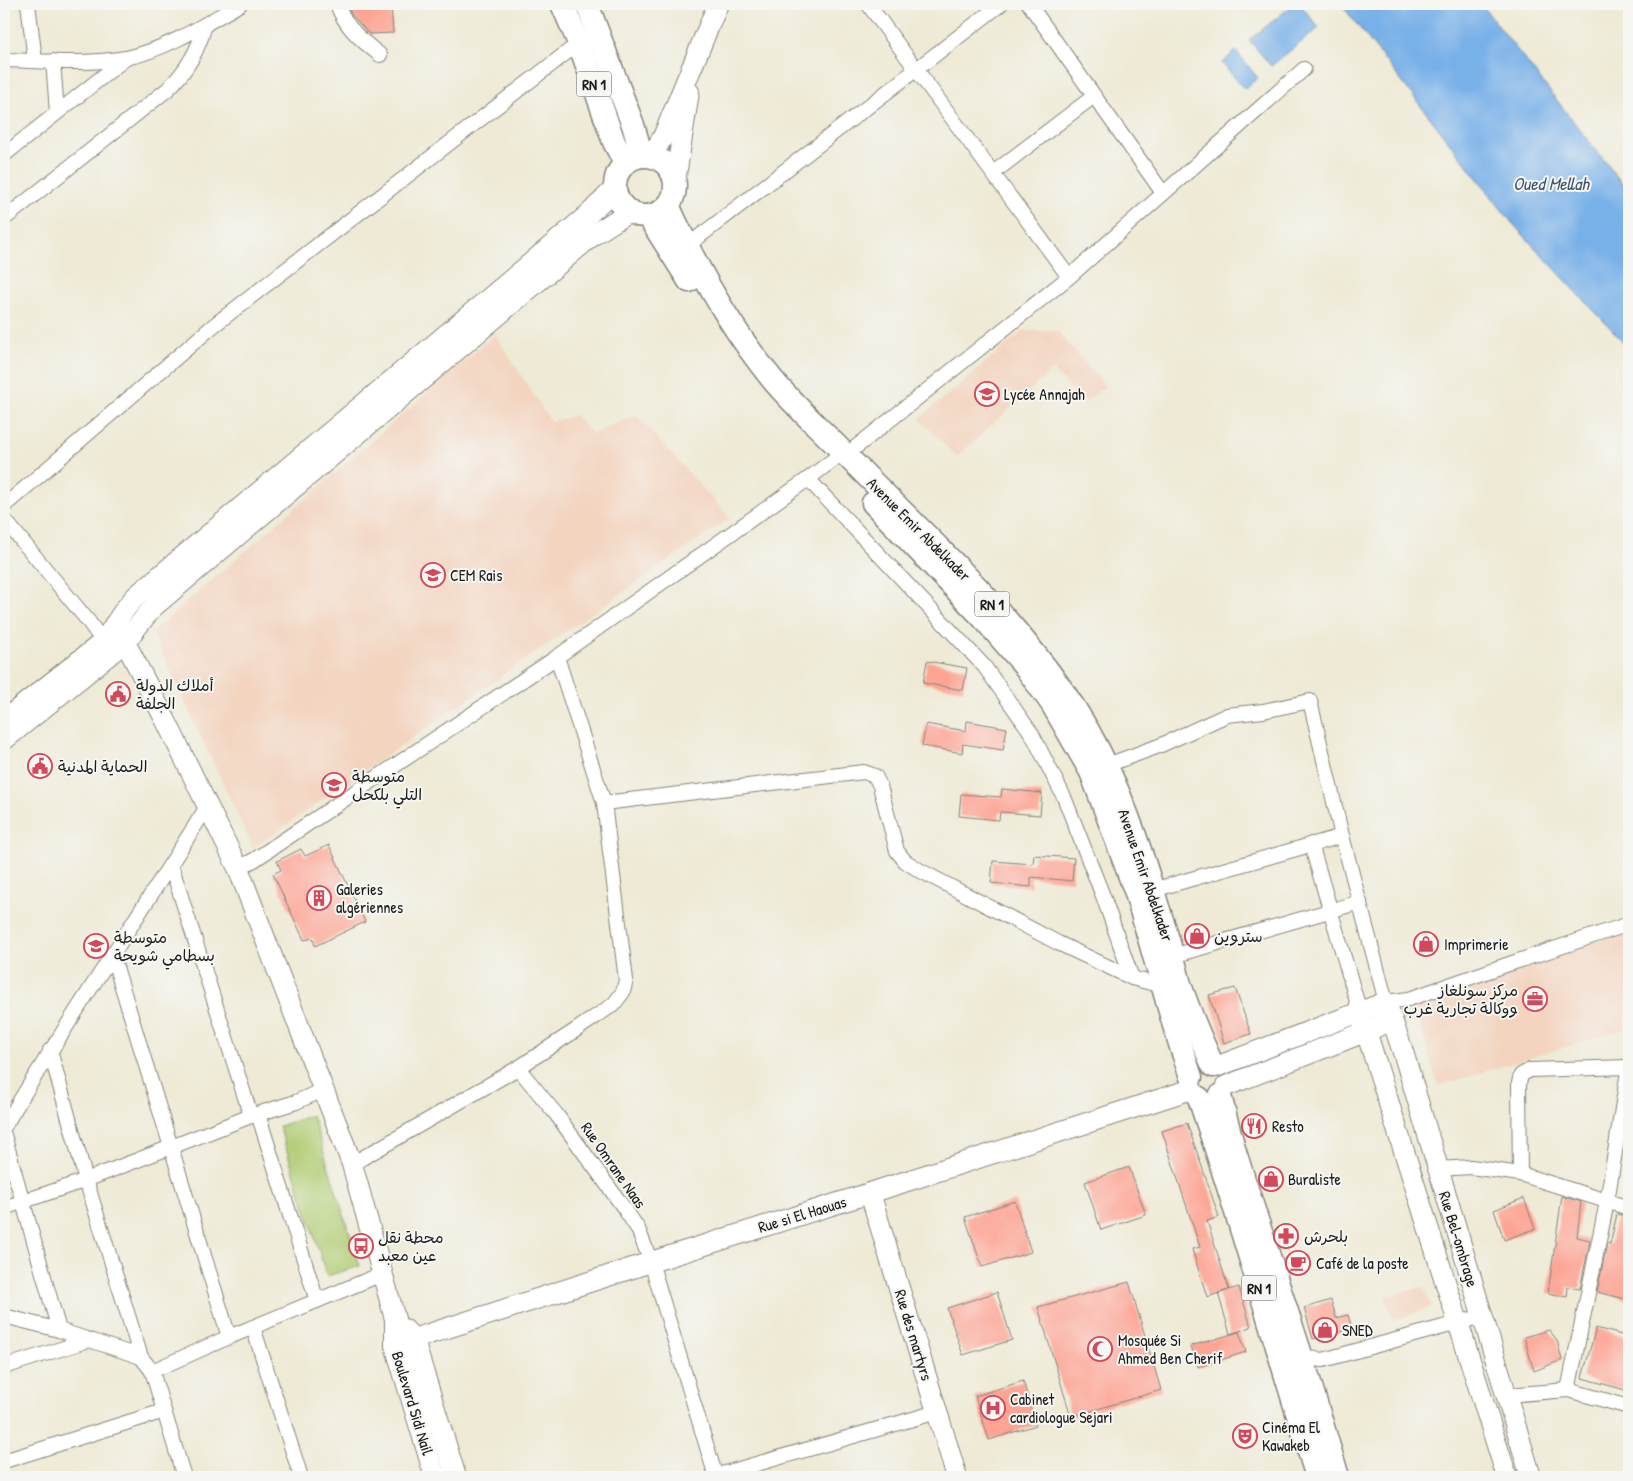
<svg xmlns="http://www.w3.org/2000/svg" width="1633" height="1481" font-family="'Patrick Hand','Playpen Sans Arabic',sans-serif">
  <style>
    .built { fill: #f3d4bf }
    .green { fill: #b0cc72; stroke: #667447 }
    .water { fill: #78b0e8; stroke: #4a6682 }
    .building { fill: #fda494 }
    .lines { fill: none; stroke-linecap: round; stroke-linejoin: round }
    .street-casing { stroke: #858379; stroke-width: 16 }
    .secondary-casing { stroke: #858379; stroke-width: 22 }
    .primary-casing { stroke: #858379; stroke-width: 25 }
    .street { stroke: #fff; stroke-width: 14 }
    .secondary { stroke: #fff; stroke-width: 20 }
    .primary { stroke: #fff; stroke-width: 22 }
    .labels { text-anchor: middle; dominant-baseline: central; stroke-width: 4; stroke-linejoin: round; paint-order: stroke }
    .shield { fill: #f6f6f2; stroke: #5d5d5c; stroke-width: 1 }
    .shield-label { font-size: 15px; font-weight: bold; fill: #1c1c1c }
    .poi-label { font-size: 16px; fill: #1c1c1c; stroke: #f6f6f2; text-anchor: start }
    .street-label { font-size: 16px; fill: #1c1c1c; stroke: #f6f6f2 }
    .water-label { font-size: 18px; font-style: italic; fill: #41576e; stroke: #f6f6f2 }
  </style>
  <rect width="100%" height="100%" fill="#f6f6f2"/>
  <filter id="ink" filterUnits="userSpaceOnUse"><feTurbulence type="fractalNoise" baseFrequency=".02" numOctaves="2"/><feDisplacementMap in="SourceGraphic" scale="10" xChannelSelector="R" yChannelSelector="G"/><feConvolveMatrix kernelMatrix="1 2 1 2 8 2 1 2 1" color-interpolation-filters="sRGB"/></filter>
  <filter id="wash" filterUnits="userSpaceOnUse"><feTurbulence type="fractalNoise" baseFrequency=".0096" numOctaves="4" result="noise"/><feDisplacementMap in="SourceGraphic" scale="20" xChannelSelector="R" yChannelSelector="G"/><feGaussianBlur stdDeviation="1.12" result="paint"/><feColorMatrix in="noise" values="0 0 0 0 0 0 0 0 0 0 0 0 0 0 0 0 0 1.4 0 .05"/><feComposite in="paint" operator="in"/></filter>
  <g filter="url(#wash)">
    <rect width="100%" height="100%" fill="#eeead6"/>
    <g class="built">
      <path d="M1023 331H1057L1105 386 1086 402 1052 370 957 457 919 419Z"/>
      <path d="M495 334 551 422 575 415 592 434 636 415 730 518 253 848 152 632Z"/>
      <path d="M1629 929V989L1624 1029 1438 1086 1415 1009Z"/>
      <path d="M1423 1287 1432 1307 1393 1320 1385 1296Z"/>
    </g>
    <path class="green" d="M312 1115 360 1266 327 1276 279 1126Z"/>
    <g class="water">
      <path d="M1294 4H1300L1319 28 1271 66 1249 40Z"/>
      <path d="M1341 4H1481L1629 192V348L1513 224Z"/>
      <path d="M1236 51 1258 78 1244 89 1222 63Z"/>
    </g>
    <g id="blocks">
      <g class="building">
        <path d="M350 4H391L393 33 369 34 352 15 350 12Z"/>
        <path d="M927 661 967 668 963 690 923 683Z"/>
        <path d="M967 721 1007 728 1003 750 963 744 962 753 922 746 926 724 966 731Z"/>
        <path d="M1002 789 1042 793 1040 815 1000 812 999 820 959 816 961 794 1001 797Z"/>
        <path d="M329 845 365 922 315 946 313 938 304 940 273 874 281 870 277 861 301 849 305 856Z"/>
        <path d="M1034 855 1074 858 1072 881 1031 877V887L991 883 993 861 1033 864Z"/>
        <path d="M1235 988 1251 1034 1224 1043 1209 995Z"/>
        <path d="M1187 1123 1219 1217 1207 1221 1229 1290 1207 1297 1192 1249 1200 1247 1162 1131Z"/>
        <path d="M1129 1167 1146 1215 1101 1230 1085 1182Z"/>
        <path d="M1562 1196 1581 1202 1577 1237 1590 1240 1580 1289 1568 1287 1567 1297 1548 1293Z"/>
        <path d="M1524 1198 1535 1229 1504 1240 1494 1210Z"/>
        <path d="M1015 1201 1031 1252 982 1267 965 1217Z"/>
        <path d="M1617 1214 1629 1217V1300L1597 1292 1607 1243 1610 1244Z"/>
        <path d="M1129 1282 1161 1390 1071 1417 1038 1307Z"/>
        <path d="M1239 1287 1251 1327 1230 1334 1218 1293Z"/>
        <path d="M997 1292 1012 1340 963 1355 947 1308Z"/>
        <path d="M1331 1300 1336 1318 1348 1315 1352 1329 1313 1339 1304 1308Z"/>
        <path d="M1596 1328 1629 1337V1391L1582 1378Z"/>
        <path d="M1549 1330 1557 1340 1562 1360 1534 1371 1524 1337Z"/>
        <path d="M1239 1332 1246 1352 1198 1367 1191 1346Z"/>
        <path d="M1023 1381 1036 1425 989 1440 975 1396Z"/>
      </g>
    </g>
  </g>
  <g filter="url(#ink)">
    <use href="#blocks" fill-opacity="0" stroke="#858379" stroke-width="1"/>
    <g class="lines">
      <defs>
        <g id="street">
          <path d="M28 4 35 60"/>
          <path d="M337 4C345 27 361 40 380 55"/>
          <path d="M868 4 1069 277"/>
          <path d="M1029 4 1163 193"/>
          <path d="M4 60C44 61 86 65 126 58 165 50 206 24 240 4"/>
          <path d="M53 61 57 112"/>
          <path d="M4 155 126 58"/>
          <path d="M993 173 1094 96"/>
          <path d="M4 219 168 89C187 70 198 51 205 25"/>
          <path d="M687 246 1001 4"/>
          <path d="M846 455 1069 277 1304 69"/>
          <path d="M808 479 984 666 1032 734 1064 797 1103 896 1132 978"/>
          <path d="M4 506 213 326 579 43"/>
          <path d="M4 519 89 622 103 642"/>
          <path d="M1107 765 1159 746 1227 715 1263 711 1310 701 1342 836 1386 1002 1409 999 1506 965 1629 924"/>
          <path d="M604 803 864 772 875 776 880 786 897 851 905 861 919 870 1058 943 1132 978 1162 986 1169 984"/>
          <path d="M1311 844 1360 1012"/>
          <path d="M171 865 251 1116"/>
          <path d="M238 868 254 860 557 657 808 479 833 460"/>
          <path d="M1153 890 1342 836"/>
          <path d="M112 954 229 1337"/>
          <path d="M1173 956 1360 902"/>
          <path d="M50 1050 86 1180 141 1357"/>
          <path d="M518 1068 576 1030 614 1004 623 992 626 980 604 803 557 657"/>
          <path d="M258 1114 317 1301"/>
          <path d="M4 1127C69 1018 141 913 208 805"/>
          <path d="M4 1135 59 1330"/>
          <path d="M352 1164 518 1068 556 1114 624 1208 638 1229 651 1262 716 1477"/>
          <path d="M1437 1169 1471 1167 1520 1174 1629 1208"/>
          <path d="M1520 1174 1519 1083 1521 1075 1530 1070 1629 1067"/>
          <path d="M4 1208 86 1180 251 1116 296 1102 323 1090"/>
          <path d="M4 1316 59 1330 141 1357 152 1371 184 1477"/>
          <path d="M253 1327 301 1477"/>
          <path d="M1297 1359 1302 1357 1323 1360 1483 1316"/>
          <path d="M4 1367 89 1340"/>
          <path d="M152 1371 229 1337 382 1274"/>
          <path d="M1568 1390 1607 1202 1629 1065"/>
          <path d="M1507 1395 1568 1390 1629 1407"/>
          <path d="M4 1461 164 1411"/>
          <path d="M715 1476 937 1412"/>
        </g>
        <g id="secondary">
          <path d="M651 157 663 137 718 4"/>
          <path d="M675 182 689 92"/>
          <path d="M114 625 125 642 166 721 238 868 352 1164 395 1319V1345L435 1477"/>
          <path d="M4 720 103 642 125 609 136 596 150 584 589 214 615 188"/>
          <path d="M4 740 125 642 153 607 593 235 629 212"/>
          <path d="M1360 1012 1507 1477"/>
          <path d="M1216 1067 1386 1002 1404 1055 1531 1477"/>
          <path d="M1226 1086 1365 1032 1392 1020"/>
          <path d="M870 1193 957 1477"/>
          <path d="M404 1329 413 1338 456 1477"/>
          <path d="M395 1345 651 1262 870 1193 1192 1089"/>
        </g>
        <g id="primary">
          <path d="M562 4 579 43 614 142 625 163"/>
          <path d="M587 4 633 125 642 156"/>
          <circle cx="645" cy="186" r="30"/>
          <path d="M668 205C696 267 729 326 772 379 791 402 813 422 834 443 912 523 998 599 1063 691 1106 751 1133 824 1154 894 1160 914 1167 934 1172 954 1175 964 1177 974 1180 984 1189 1012 1201 1039 1213 1066"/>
          <path d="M648 216 689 281"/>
          <path d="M873 503 984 619 1023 664 1052 704 1091 772 1136 893 1175 1029 1191 1077"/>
          <path d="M1220 1096 1235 1152 1307 1373 1338 1477"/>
          <path d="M1199 1098C1242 1224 1277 1351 1317 1477"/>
        </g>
      </defs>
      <use href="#street" class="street-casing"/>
      <use href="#secondary" class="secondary-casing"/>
      <use href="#primary" class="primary-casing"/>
      <use href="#street" class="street"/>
      <use href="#secondary" class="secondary"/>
      <use href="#primary" class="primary"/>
    </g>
  </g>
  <defs>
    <symbol id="school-ring" viewBox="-11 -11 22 22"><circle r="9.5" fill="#f6f6f2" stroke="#d1495b" stroke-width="1.5"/><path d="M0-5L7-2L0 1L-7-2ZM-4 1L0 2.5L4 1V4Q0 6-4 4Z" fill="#d1495b"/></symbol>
    <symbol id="civic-ring" viewBox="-11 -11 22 22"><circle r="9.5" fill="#f6f6f2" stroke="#d1495b" stroke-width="1.5"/><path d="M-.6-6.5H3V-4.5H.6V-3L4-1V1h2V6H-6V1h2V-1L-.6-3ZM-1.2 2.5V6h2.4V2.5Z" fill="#d1495b"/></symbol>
    <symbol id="building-ring" viewBox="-11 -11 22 22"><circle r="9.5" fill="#f6f6f2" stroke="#d1495b" stroke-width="1.5"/><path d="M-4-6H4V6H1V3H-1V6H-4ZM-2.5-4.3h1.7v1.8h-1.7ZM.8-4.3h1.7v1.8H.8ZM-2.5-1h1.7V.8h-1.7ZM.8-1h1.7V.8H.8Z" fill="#d1495b"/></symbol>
    <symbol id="shop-ring" viewBox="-11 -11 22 22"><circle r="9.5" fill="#f6f6f2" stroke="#d1495b" stroke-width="1.5"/><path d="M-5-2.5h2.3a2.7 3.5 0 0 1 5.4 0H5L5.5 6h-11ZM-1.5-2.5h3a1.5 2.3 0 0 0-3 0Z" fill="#d1495b"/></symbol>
    <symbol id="office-ring" viewBox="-11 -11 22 22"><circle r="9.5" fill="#f6f6f2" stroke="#d1495b" stroke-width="1.5"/><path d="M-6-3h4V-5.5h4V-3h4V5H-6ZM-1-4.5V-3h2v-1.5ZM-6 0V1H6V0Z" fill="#d1495b"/></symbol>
    <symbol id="restaurant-ring" viewBox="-11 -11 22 22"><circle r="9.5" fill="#f6f6f2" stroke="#d1495b" stroke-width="1.5"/><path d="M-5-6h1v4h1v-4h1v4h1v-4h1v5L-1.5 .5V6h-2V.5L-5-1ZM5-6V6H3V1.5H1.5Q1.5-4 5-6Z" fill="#d1495b"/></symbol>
    <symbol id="pharmacy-ring" viewBox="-11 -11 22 22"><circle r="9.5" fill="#f6f6f2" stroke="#d1495b" stroke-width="1.5"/><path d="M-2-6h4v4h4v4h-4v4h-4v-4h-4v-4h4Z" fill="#d1495b"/></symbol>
    <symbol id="bus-ring" viewBox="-11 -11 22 22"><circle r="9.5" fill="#f6f6f2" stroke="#d1495b" stroke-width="1.5"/><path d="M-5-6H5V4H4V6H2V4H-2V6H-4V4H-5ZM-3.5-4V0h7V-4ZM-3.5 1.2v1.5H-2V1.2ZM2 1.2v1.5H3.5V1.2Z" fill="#d1495b"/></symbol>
    <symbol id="cafe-ring" viewBox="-11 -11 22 22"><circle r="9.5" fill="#f6f6f2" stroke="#d1495b" stroke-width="1.5"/><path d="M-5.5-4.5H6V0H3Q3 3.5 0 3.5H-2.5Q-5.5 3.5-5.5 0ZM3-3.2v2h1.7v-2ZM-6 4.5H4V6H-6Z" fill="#d1495b"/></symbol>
    <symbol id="mosque-ring" viewBox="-11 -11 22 22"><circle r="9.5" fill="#f6f6f2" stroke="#d1495b" stroke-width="1.5"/><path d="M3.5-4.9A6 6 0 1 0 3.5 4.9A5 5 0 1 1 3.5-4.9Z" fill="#d1495b"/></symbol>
    <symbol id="hospital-ring" viewBox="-11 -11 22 22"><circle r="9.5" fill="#f6f6f2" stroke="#d1495b" stroke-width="1.5"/><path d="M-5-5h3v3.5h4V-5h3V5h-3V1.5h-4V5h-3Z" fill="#d1495b"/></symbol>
    <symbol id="theatre-ring" viewBox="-11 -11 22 22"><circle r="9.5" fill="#f6f6f2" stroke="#d1495b" stroke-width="1.5"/><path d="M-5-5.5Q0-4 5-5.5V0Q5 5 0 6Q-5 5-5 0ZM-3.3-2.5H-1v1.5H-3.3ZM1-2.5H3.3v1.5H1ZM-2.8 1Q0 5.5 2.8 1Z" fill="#d1495b"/></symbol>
  </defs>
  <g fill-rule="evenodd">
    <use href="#school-ring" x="973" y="380" width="28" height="28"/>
    <use href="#school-ring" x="419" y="561" width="28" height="28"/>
    <use href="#civic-ring" x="104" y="680" width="28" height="28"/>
    <use href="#civic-ring" x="26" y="752" width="28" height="28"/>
    <use href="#school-ring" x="320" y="771" width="28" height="28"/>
    <use href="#building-ring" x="305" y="884" width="28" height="28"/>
    <use href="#shop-ring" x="1183" y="922" width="28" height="28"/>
    <use href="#shop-ring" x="1412" y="930" width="28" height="28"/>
    <use href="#school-ring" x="82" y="932" width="28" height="28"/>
    <use href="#office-ring" x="1521" y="985" width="28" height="28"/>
    <use href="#restaurant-ring" x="1240" y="1112" width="28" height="28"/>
    <use href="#shop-ring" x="1257" y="1165" width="28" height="28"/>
    <use href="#pharmacy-ring" x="1272" y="1222" width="28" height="28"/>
    <use href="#bus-ring" x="347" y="1232" width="28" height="28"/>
    <use href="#cafe-ring" x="1284" y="1249" width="28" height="28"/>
    <use href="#shop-ring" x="1311" y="1316" width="28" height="28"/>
    <use href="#mosque-ring" x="1086" y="1335" width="28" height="28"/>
    <use href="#hospital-ring" x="979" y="1394" width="28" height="28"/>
    <use href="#theatre-ring" x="1231" y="1422" width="28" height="28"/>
  </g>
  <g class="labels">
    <g class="shield">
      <rect x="576.5" y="71.5" width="35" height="25" rx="4"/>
      <rect x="974.5" y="591.5" width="35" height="25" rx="4"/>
      <rect x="1241.5" y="1275.5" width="35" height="25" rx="4"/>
    </g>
    <g class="shield-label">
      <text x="594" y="84">RN 1</text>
      <text x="992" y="604">RN 1</text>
      <text x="1259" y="1288">RN 1</text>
    </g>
    <g class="poi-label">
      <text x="1004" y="394">Lycée Annajah</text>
      <text x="450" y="575">CEM Rais</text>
      <text x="136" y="685">أملاك الدولة<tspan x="136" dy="18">الجلفة</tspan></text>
      <text x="58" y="766">الحماية المدنية</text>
      <text x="352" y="776">متوسطة<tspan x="352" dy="18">التلي بلكحل</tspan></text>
      <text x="336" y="889">Galeries<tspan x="336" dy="18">algériennes</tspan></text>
      <text x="1214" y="936">ستروين</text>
      <text x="114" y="937">متوسطة<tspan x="114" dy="18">بسطامي شويحة</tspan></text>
      <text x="1444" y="944">Imprimerie</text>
      <text x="1518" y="990" text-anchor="end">مركز سونلغاز<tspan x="1518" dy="18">ووكالة تجارية غرب</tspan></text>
      <text x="1272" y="1126">Resto</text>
      <text x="1288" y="1179">Buraliste</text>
      <text x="1304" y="1236">بلحرش</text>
      <text x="378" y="1237">محطة نقل<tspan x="378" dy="18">عين معبد</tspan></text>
      <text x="1316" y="1263">Café de la poste</text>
      <text x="1342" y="1330">SNED</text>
      <text x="1118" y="1340">Mosquée Si<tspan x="1118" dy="18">Ahmed Ben Cherif</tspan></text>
      <text x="1010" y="1399">Cabinet<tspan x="1010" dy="18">cardiologue Sejari</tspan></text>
      <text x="1262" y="1427">Cinéma El<tspan x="1262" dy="18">Kawakeb</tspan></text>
    </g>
    <g class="street-label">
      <text transform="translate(919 529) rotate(45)">Avenue Emir Abdelkader</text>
      <text transform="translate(1146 875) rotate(71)">Avenue Emir Abdelkader</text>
      <text transform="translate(614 1165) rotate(55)">Rue Omrane Naas</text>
      <text transform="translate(802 1214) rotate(-17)">Rue si El Haouas</text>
      <text transform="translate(1459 1239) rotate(73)">Rue Bel-ombrage</text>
      <text transform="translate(914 1335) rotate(73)">Rue des martyrs</text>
      <text transform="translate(413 1403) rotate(73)">Boulevard Sidi Nail</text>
    </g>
    <g class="water-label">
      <text x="1551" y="183">Oued Mellah</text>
    </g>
  </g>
  <rect width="1633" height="1481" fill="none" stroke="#f6f6f2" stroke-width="20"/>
</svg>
